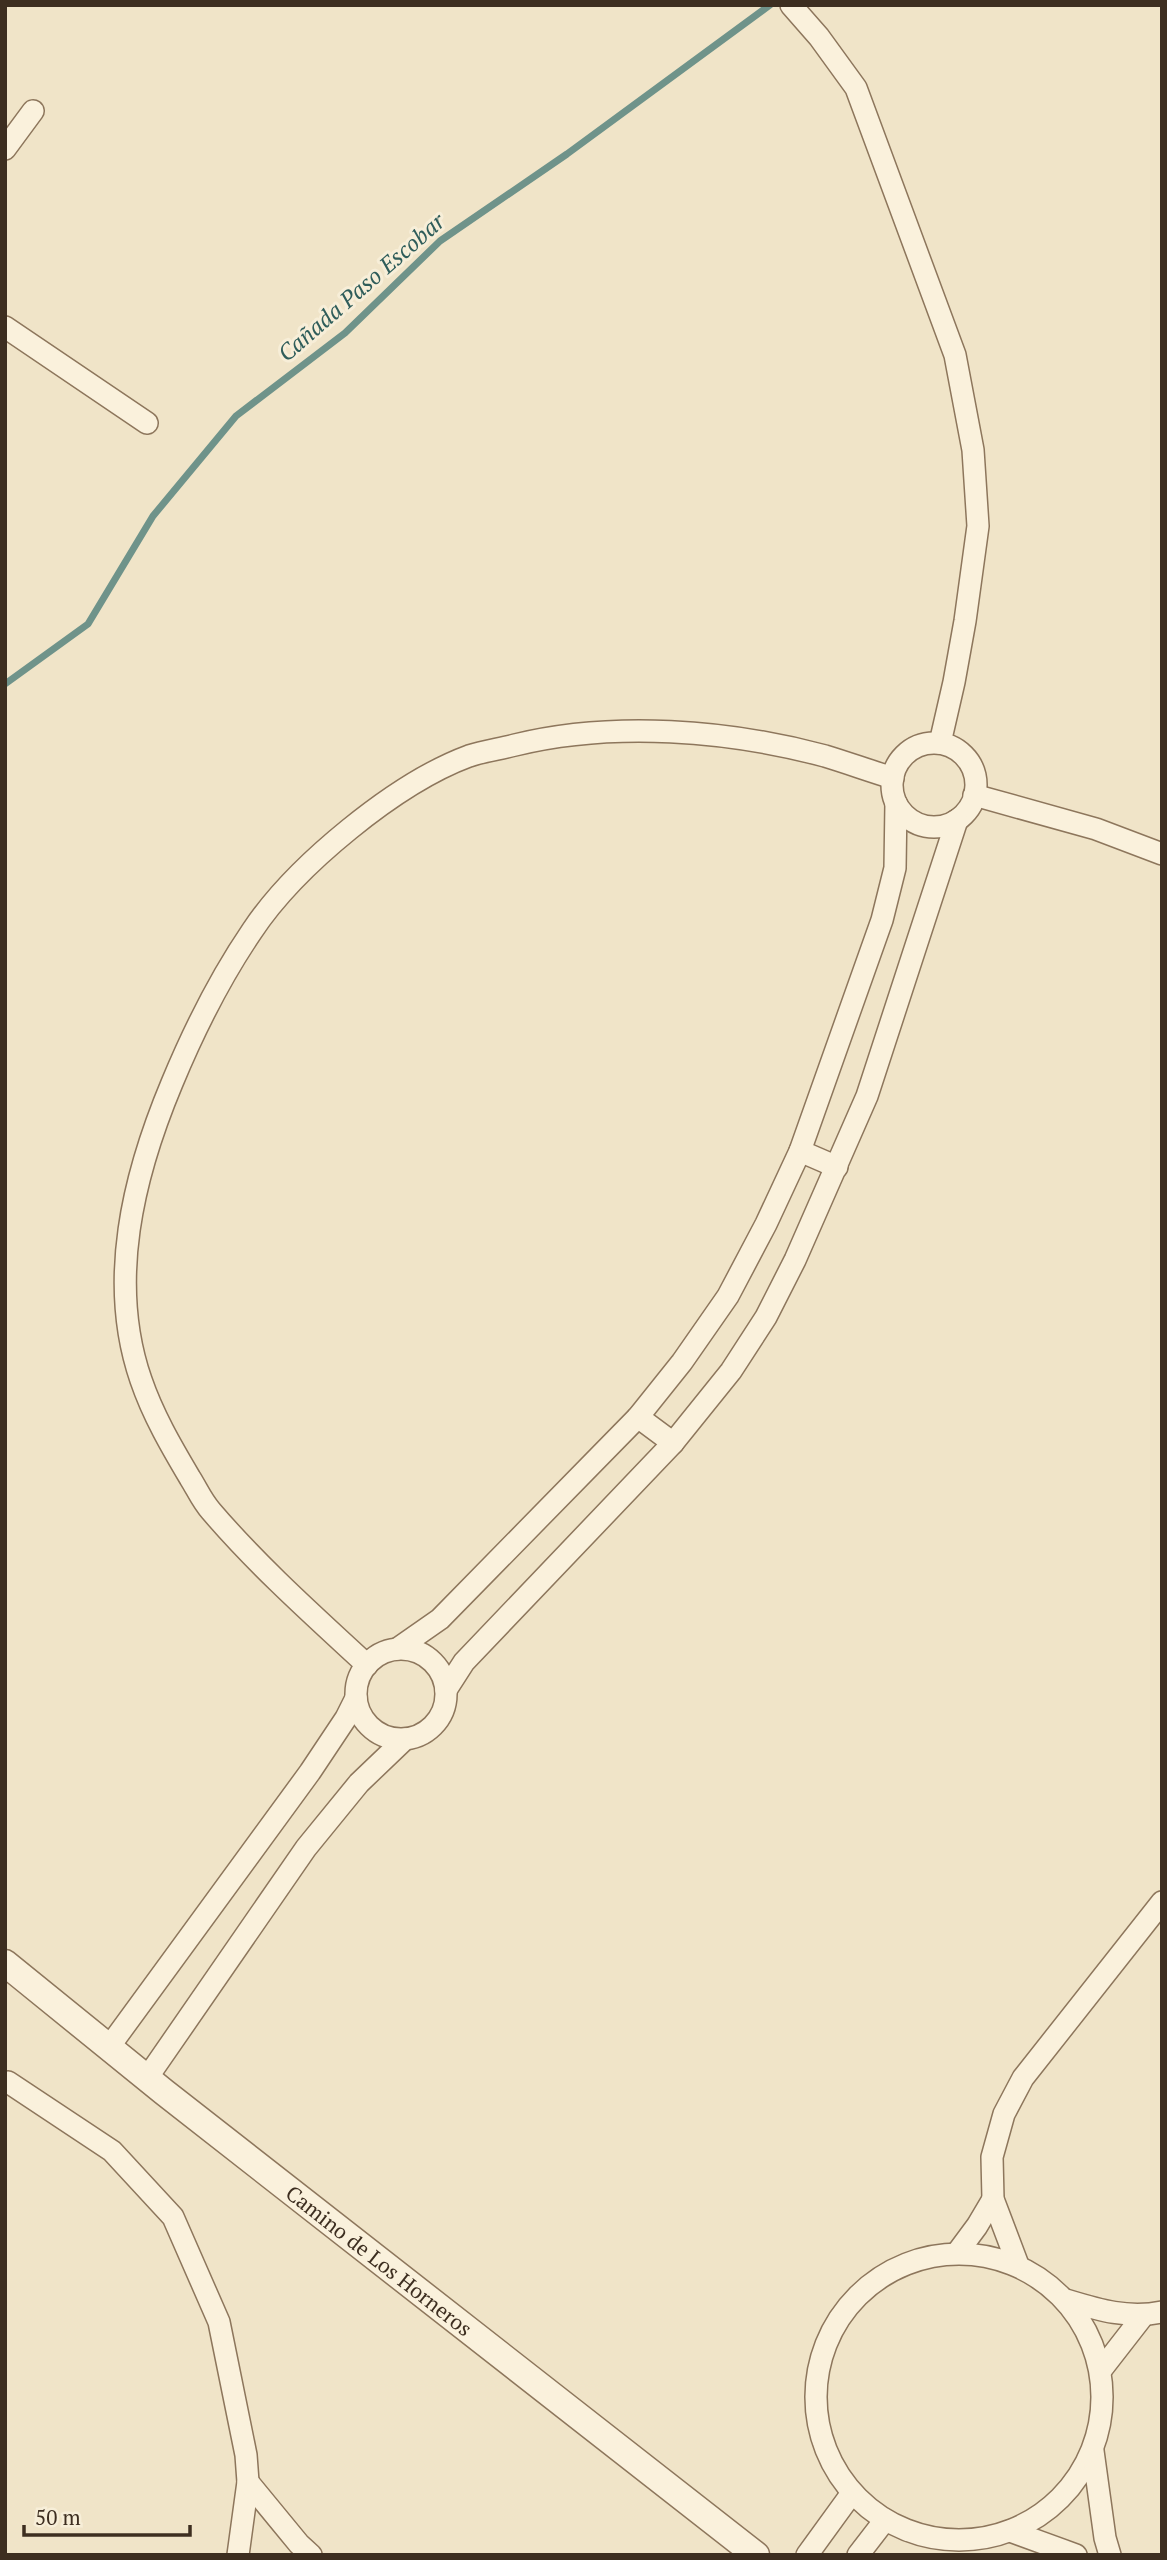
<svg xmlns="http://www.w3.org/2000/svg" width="1167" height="2560" font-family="'PT Serif',serif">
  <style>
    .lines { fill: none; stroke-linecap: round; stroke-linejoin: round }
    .stream { stroke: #6f938a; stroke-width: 7 }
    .minor-casing { stroke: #8d765c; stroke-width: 24 }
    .tertiary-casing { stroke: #8d765c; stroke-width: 29 }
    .minor { stroke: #faf1dc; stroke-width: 21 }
    .tertiary { stroke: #faf1dc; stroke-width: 26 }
    .labels { text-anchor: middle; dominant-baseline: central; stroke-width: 6; stroke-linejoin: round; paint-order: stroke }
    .street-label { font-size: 21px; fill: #3d2e20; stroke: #f7eed8 }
    .water-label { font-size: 23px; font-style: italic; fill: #2f5d5a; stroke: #f7eed8 }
  </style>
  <rect width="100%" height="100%" fill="#f0e4c8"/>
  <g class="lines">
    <path class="stream" d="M5 684 88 624 153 516 236 416 345 333 440 241 567 154 770 5"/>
    <defs>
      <g id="minor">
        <path d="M791 5 819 37 856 88 955 355 973 450 978 526 965 621 954 682 940 743"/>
        <path d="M5 149 33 111"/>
        <path d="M5 327 147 423"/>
        <circle cx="934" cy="785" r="42"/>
        <path d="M974 795 1096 829 1162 854"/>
        <path d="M800 1151 837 1167"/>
        <path d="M638 1417 673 1443"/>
        <path d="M397 1649 440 1619 638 1417 682 1362 728 1296 766 1224 800 1151 882 920 895 868 896 803"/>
        <circle cx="401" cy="1694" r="45"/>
        <path d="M367 1665C314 1616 258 1566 211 1511 202 1501 197 1489 190 1478 171 1446 153 1415 141 1380 107 1282 133 1176 172 1083 194 1030 220 978 252 931 295 866 396 783 469 756 484 751 500 749 515 745 613 721 728 730 825 756 848 763 870 771 893 778"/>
        <path d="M446 1690 464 1662 673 1443 731 1371 766 1317 795 1260 867 1096 957 820"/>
        <path d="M109 2047 310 1772 346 1718 356 1698"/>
        <path d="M147 2078 306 1848 359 1783 405 1739"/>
        <path d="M8 2082 112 2151 173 2217 219 2322 246 2455 248 2482 238 2555"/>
        <path d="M957 2253 977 2226 993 2199"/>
        <circle cx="959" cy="2397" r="143"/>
        <path d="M1018 2265 993 2199 992 2157 1004 2114 1023 2078 1162 1902"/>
        <path d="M1066 2300C1099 2310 1128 2319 1162 2312"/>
        <path d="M1101 2370 1143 2316"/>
        <path d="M1093 2451 1105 2538 1110 2555"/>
        <path d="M248 2482 299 2544 311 2555"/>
        <path d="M1010 2531 1076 2555"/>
        <path d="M807 2555 852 2493"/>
        <path d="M858 2555 885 2520"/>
      </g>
      <g id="tertiary">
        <path id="s1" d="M5 1963 164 2092 756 2555"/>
      </g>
    </defs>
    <use href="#minor" class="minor-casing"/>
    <use href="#tertiary" class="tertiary-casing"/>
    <use href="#minor" class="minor"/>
    <use href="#tertiary" class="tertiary"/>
  </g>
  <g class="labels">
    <g class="street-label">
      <text stroke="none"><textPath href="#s1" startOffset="478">Camino de Los Horneros</textPath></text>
    </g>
    <g class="water-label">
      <text transform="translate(361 287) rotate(-41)">Cañada Paso Escobar</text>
    </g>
  </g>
  <rect width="1167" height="2560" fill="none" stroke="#3d2e20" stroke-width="14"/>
  <path d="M24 2525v10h166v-10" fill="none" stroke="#3d2e20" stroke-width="3.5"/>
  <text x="35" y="2525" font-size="21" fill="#3d2e20" stroke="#f7eed8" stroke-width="5" paint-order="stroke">50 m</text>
</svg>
